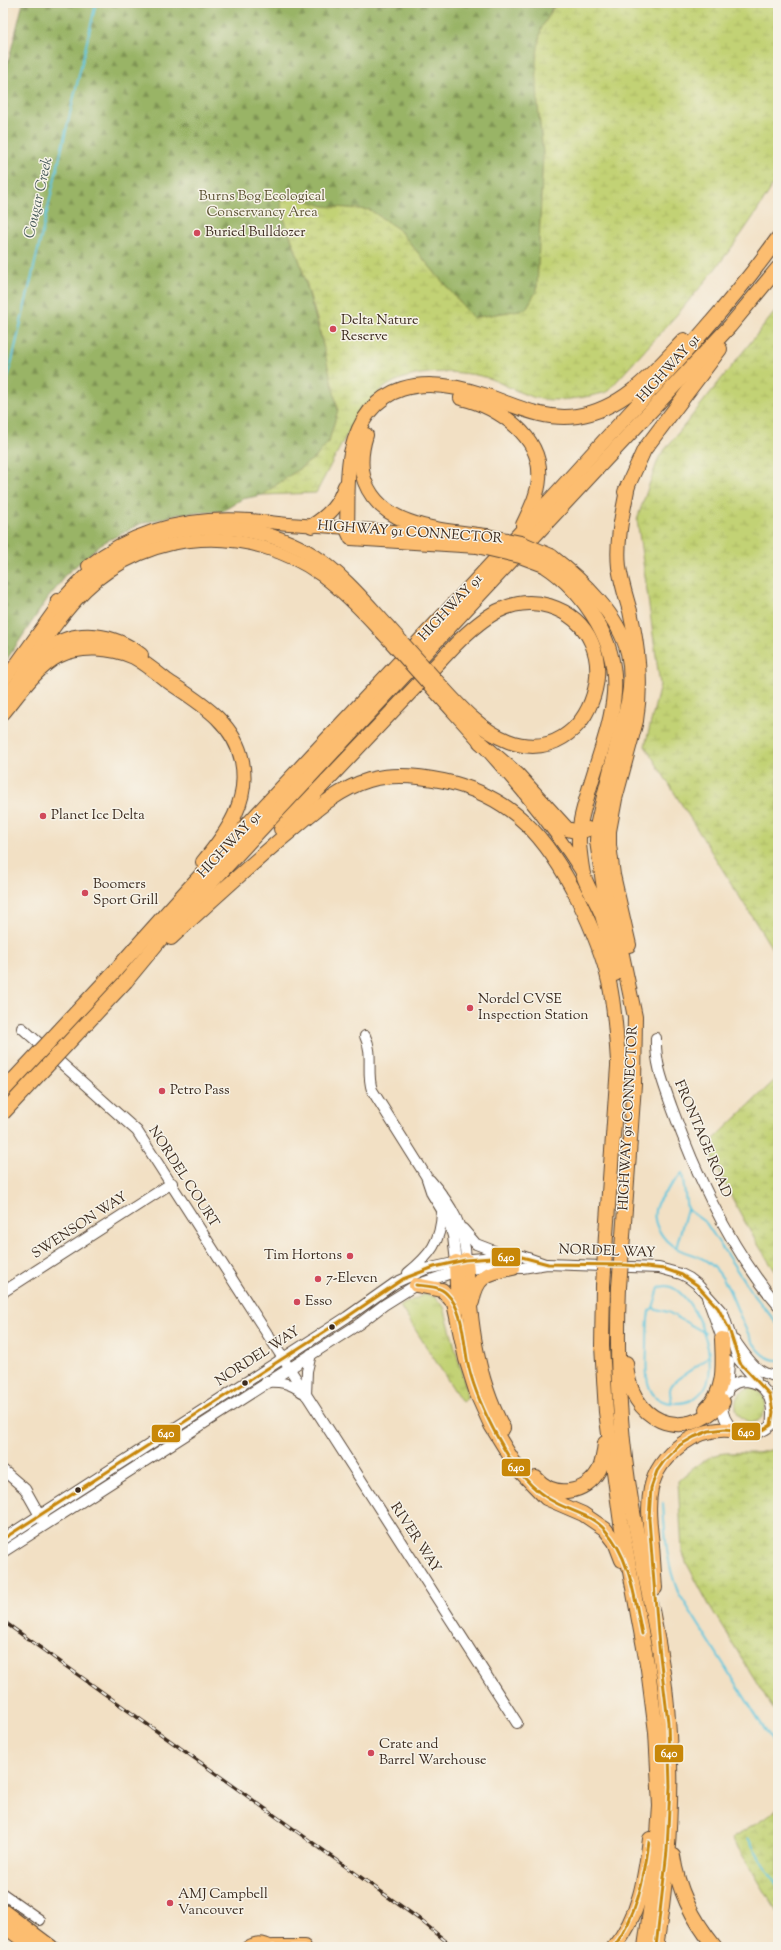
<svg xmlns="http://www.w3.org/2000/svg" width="781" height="1950" font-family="'Sorts Mill Goudy',serif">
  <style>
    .grass { fill: url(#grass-tufts); stroke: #7e7e49 }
    .forest { fill: url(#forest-firs); stroke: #6a6f42 }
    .wetland { fill: url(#wetland-marsh); stroke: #7e7e49 }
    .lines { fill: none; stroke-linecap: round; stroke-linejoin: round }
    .stream { stroke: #61c6de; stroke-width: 2 }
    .minor-casing { stroke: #564537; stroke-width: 12 }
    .major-casing { stroke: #564537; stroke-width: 14 }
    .highway-casing { stroke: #564537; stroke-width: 16 }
    .minor { stroke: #fff; stroke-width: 10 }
    .major { stroke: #fcbd6f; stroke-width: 12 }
    .highway { stroke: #fcbd6f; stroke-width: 14 }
    .rail-casing { stroke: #3b2a1e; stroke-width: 3.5 }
    .rail { stroke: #f7f3e8; stroke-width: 2; stroke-dasharray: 6; stroke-linecap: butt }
    .major-bridge-casing { stroke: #564537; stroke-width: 14; stroke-linecap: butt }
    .highway-bridge-casing { stroke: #564537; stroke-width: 16; stroke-linecap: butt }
    .major-bridge { stroke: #fcbd6f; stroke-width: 12 }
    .highway-bridge { stroke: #fcbd6f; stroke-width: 14 }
    .bus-1-casing { stroke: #f7f3e8; stroke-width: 6 }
    .bus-1 { stroke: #c88708; stroke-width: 3 }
    .poi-dot { fill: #d1495b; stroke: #f7f3e8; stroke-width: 1.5 }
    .bus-dot { fill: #3b2a1e; stroke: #f7f3e8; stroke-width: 1.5 }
    .labels { text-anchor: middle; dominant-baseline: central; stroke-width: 3; stroke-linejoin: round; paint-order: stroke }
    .park-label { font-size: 14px; fill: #5d5434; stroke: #f7f3e8 }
    .poi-label { font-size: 14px; fill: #3b2a1e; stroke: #f7f3e8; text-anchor: start }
    .street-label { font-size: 14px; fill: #3b2a1e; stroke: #f7f3e8 }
    .water-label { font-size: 15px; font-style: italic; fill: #465958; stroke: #f7f3e8 }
    .line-badge { stroke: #f7f3e8; stroke-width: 1.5 }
    .badge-label { font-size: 11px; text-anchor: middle; font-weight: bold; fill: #fff }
  </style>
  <defs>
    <pattern id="grass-tufts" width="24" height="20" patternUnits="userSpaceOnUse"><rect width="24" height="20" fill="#c2d274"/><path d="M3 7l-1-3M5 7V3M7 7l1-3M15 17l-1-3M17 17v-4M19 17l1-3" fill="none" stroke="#a8b464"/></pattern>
    <pattern id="forest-firs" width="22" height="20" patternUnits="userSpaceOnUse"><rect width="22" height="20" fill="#99b466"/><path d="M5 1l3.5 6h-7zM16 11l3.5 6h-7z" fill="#7e9353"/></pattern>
    <pattern id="wetland-marsh" width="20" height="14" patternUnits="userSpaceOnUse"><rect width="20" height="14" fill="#c2d274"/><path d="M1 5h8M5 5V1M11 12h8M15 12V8" fill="none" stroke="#a8b464"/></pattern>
  </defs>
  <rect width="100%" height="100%" fill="#f7f3e8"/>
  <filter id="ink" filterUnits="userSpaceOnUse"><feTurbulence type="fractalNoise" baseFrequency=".025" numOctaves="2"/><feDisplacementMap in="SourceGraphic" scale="8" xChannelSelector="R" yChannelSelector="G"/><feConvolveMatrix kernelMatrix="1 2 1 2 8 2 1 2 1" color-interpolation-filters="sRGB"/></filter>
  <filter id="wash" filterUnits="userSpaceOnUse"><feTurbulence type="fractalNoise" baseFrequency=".012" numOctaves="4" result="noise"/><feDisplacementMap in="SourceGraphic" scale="16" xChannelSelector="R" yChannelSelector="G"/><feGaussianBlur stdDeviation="0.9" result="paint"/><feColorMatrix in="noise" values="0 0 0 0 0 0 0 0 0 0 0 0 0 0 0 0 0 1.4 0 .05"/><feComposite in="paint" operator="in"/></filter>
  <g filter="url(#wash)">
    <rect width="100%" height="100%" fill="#f2e0c4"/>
    <g class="grass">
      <path d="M425 1294 435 1297 444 1307 466 1388 467 1398 462 1402 400 1306Z"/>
      <path d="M753 1388C779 1399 760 1439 738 1414 732 1401 738 1388 753 1388Z"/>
    </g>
    <path class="forest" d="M23 3H556L551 9 538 105 543 153 537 290 526 309 473 318 398 229 370 210 323 206 292 195 282 213 300 262 331 374 338 410 329 441 316 457 262 495 242 499 223 511 179 514 140 524 101 544 63 577 62 581 48 598 3 665V82Z"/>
    <g class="wetland">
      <path d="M556 3H778V176C733 258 669 323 607 392 588 397 561 402 541 399 522 396 504 383 485 377 454 369 402 369 378 393 353 416 333 462 316 493L262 495 316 457 329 441 338 410 318 323 300 262 282 213 281 200 292 195 323 206 370 210 398 229 473 318 526 309 537 290 543 153 538 105 536 61 541 29Z"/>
      <path d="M778 308V958L645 746 660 685 637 519 659 457Z"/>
      <path d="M778 1077V1275C749 1234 728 1191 707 1146Z"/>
      <path d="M778 1447V1717L709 1605 687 1564 682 1551 678 1481C691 1469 708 1454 726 1453 746 1452 759 1456 778 1447Z"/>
      <path d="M778 1809V1913L732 1838Z"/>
    </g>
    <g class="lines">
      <g class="stream">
        <path d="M3 399 96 3"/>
        <path d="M682 1173C676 1181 660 1196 657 1204 649 1220 662 1241 678 1249 687 1254 699 1255 708 1262 716 1268 723 1278 727 1286 738 1305 751 1361 778 1360"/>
        <path d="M687 1209 706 1223 750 1290 778 1325"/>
        <path d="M676 1248 687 1209 682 1173"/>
        <path d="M653 1308 659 1288C685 1272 725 1359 704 1389 696 1399 689 1403 676 1403 642 1404 646 1370 647 1348 647 1335 647 1323 649 1311L653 1308 668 1312 705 1333"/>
        <path d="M672 1403C671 1399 670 1394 670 1390 671 1378 700 1368 709 1355"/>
        <path d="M663 1503C665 1533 666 1563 678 1592L774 1744"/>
        <path d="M748 1839 778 1887"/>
      </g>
    </g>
  </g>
  <g filter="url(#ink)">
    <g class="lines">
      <defs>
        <g id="minor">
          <path d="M22 1028 137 1131 517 1723"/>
          <path d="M365 1036C374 1054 366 1072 372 1090L426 1176 432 1194 448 1220 453 1236 456 1262"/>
          <path d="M656 1038C655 1064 664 1085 672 1108 697 1177 730 1249 778 1305"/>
          <path d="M430 1180C451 1204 465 1228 466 1260"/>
          <path d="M463 1229 476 1244 502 1254"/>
          <path d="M408 1273C430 1255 441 1242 442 1212"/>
          <path d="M3 1292 172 1183"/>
          <path d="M707 1297 724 1344"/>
          <path d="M735 1341C746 1356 757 1376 778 1376"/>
          <path d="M266 1382C280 1381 291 1383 302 1392"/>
          <path d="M727 1393 729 1362"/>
          <path d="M306 1395 307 1371 311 1354"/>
          <path d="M771 1425C781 1368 715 1370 723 1412 727 1431 747 1439 764 1430 769 1428 773 1423 778 1419"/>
          <path d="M3 1470 25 1489 43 1521"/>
          <path d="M3 1539 347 1317 395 1283 426 1269 472 1259 506 1256H522L545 1264"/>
          <path d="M3 1552 359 1324 384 1305 416 1285 457 1271 486 1267 522 1268 547 1264 659 1268 681 1274 689 1278 698 1285 723 1313 738 1359 756 1380"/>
          <path d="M3 1894 40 1920"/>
        </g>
        <g id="major">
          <path d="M88 566C135 528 190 516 250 520 263 521 276 523 289 524 339 527 388 531 438 534"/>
          <path d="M3 682 56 608 57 600"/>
          <path d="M436 693C487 750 541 807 582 872"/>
          <path d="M3 702C31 665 53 622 86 590 150 528 249 524 321 575 344 592 363 612 382 633"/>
          <path d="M248 1947C256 1942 263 1942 271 1947"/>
        </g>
        <g id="highway">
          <path d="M461 398C498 407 543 436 539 479 538 495 530 510 523 525"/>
          <path d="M366 435C361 451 359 466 365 482 383 529 444 530 487 536"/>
          <path d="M628 485C623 511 616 540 619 567 621 582 626 597 630 611 638 648 642 683 636 721L615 799 609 831V845L613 875 629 945"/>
          <path d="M625 492 644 450 720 349"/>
          <path d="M312 526C329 515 339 505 345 486"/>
          <path d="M477 546 351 538 347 529C348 504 346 478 351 453 368 379 425 375 487 396 516 406 545 421 577 416 623 409 654 372 684 340"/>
          <path d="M551 556C581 579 619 615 628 653 632 670 631 686 628 702L604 796 598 822 597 841 604 889 621 950 635 1017 634 1085 623 1236"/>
          <path d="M544 565C566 579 583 598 597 622 632 682 606 730 589 790 584 808 578 825 579 844 580 854 581 864 583 874 587 888 597 901 602 915 608 934 612 954 615 974"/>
          <path d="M56 608C70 592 84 576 102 563 162 518 250 516 314 556 343 575 365 602 388 627"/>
          <path d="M31 669C36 662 42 654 49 649 77 627 115 635 141 655"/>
          <path d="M3 713C17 696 38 666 58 656 80 645 111 647 134 657 145 663 156 672 166 680 197 701 234 721 242 761 250 801 227 833 203 862"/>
          <path d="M480 742 517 774 567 829 579 832 588 829"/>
          <path d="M281 829 456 644C481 619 511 594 549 606 637 633 593 773 508 741 481 731 459 706 440 685"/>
          <path d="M171 938C207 904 244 871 281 839 308 817 335 790 369 780 393 773 420 776 444 781 513 796 548 839 578 899 591 926 603 953 609 982 615 1008 616 1035 618 1061"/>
          <path d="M115 971C267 798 429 635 583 464 650 390 720 319 778 238"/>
          <path d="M126 981 178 918 730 326 778 268"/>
          <path d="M606 1235 619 1052"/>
          <path d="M466 1260C470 1318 475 1376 503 1428"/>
          <path d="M456 1262 458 1308"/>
          <path d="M416 1285 442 1290 454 1303 466 1359 477 1394 491 1425 518 1469 546 1498 583 1514 605 1529 615 1542 622 1560"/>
          <path d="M603 1286 602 1346 606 1412 621 1523 648 1669 656 1732 660 1806 655 1876 645 1947"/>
          <path d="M619 1287C616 1358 619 1429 631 1500 641 1563 657 1624 665 1687 675 1773 670 1862 656 1947"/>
          <path d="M472 1302C477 1274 489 1273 513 1268"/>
          <path d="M626 1363C629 1420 682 1446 723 1402"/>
          <path d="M706 1409C726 1391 723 1364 722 1339"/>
          <path d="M536 1478C554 1499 586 1494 599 1470 603 1462 604 1452 605 1443"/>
          <path d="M655 1588C654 1574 653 1559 652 1545 647 1502 644 1472 682 1444 699 1432 716 1427 737 1431"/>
          <path d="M673 1856C678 1891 693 1920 715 1947"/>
          <path d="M3 1911 51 1947"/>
          <path d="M3 1925 32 1947"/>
          <path d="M273 1947H304"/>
          <path d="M614 1947C640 1916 645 1877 650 1839"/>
        </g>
      </defs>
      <use href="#minor" class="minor-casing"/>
      <use href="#major" class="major-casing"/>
      <use href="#highway" class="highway-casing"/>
      <use href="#minor" class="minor"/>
      <use href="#major" class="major"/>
      <use href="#highway" class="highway"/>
      <defs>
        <path id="rail" d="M3 1621 419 1919 453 1947"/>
      </defs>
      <use href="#rail" class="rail-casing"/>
      <use href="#rail" class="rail"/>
      <defs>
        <path id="major-bridge" d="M382 633 436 693"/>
        <g id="highway-bridge">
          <path d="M487 536 521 543 551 556"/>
          <path d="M477 546 520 556 544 565"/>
          <path d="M388 627 440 685"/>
          <path d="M3 1091 115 971"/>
          <path d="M3 1113 126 981"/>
          <path d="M603 1286 606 1235"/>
          <path d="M619 1287 623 1236"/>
        </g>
      </defs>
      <use href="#major-bridge" class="major-bridge-casing"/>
      <use href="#highway-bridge" class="highway-bridge-casing"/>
      <use href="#major-bridge" class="major-bridge"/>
      <use href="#highway-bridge" class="highway-bridge"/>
      <defs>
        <g id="bus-1">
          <path d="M416 1285C426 1286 440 1286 447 1294 465 1311 463 1346 469 1368 475 1393 486 1416 498 1438 512 1464 530 1491 558 1504 574 1512 593 1516 605 1530 630 1556 635 1600 642 1634"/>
          <path d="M3 1539 347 1317 403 1279 434 1267 465 1260 518 1256 548 1264 626 1265 665 1269 682 1275 697 1285 718 1308 729 1329 740 1363 770 1395 773 1412 771 1425 765 1429 754 1433 725 1429 709 1431 694 1437 680 1445 664 1461 657 1471 651 1488 649 1519 659 1647 668 1722 670 1786 667 1851 656 1947"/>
          <path d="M273 1947H304"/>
          <path d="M614 1947C637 1915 644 1880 649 1842"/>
        </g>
      </defs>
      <use href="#bus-1" class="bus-1-casing"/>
      <use href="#bus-1" class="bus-1"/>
    </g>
  </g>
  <g class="poi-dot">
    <circle cx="197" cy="233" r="4"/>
    <circle cx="333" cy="329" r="4"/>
    <circle cx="43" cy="816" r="4"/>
    <circle cx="85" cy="893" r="4"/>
    <circle cx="470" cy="1008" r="4"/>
    <circle cx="162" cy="1091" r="4"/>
    <circle cx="350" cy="1256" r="4"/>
    <circle cx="318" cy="1279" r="4"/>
    <circle cx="297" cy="1302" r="4"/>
    <circle cx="371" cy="1753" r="4"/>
    <circle cx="170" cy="1903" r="4"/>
  </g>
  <g class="bus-dot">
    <circle cx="332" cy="1327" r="3.5"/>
    <circle cx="245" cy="1383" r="3.5"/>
    <circle cx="78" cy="1490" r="3.5"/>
  </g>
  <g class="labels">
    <g class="park-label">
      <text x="262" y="197">Burns Bog Ecological<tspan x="262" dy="16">Conservancy Area</tspan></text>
    </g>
    <g class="poi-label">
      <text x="205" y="233">Buried Bulldozer</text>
      <text x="341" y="321">Delta Nature<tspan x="341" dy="16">Reserve</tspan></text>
      <text x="51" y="816">Planet Ice Delta</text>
      <text x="93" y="885">Boomers<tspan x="93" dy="16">Sport Grill</tspan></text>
      <text x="478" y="1000">Nordel CVSE<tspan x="478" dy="16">Inspection Station</tspan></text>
      <text x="170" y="1091">Petro Pass</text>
      <text x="342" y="1256" text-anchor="end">Tim Hortons</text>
      <text x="326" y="1279">7-Eleven</text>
      <text x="305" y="1302">Esso</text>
      <text x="379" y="1745">Crate and<tspan x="379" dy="16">Barrel Warehouse</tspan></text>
      <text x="178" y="1895">AMJ Campbell<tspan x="178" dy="16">Vancouver</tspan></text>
    </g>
    <g class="street-label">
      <text transform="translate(669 369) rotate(-48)">HIGHWAY 91</text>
      <text transform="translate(410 533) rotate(4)">HIGHWAY 91 CONNECTOR</text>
      <text transform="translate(451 608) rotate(-47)">HIGHWAY 91</text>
      <text transform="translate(230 845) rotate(-47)">HIGHWAY 91</text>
      <text transform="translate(629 1118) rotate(-87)">HIGHWAY 91 CONNECTOR</text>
      <text transform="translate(702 1139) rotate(67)">FRONTAGE ROAD</text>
      <text transform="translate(183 1177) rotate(57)">NORDEL COURT</text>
      <text transform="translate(80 1226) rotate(-33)">SWENSON WAY</text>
      <text transform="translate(607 1252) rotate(2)">NORDEL WAY</text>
      <text transform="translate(258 1357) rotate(-33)">NORDEL WAY</text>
      <text transform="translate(415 1538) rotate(57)">RIVER WAY</text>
    </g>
    <g class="water-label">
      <text transform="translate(39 198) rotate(-77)">Cougar Creek</text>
    </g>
  </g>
  <g class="line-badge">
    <rect x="491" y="1247" width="30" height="20" rx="4" fill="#c88708"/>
    <rect x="731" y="1422" width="30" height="19" rx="4" fill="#c88708"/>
    <rect x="151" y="1424" width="30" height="19" rx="4" fill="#c88708"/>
    <rect x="501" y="1458" width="30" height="19" rx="4" fill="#c88708"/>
    <rect x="654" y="1744" width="30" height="19" rx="4" fill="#c88708"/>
  </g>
  <g class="badge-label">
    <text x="506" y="1261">640</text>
    <text x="746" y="1436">640</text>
    <text x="166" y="1437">640</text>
    <text x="516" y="1471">640</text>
    <text x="669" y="1757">640</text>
  </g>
  <rect width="781" height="1950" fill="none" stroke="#f7f3e8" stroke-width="16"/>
</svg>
